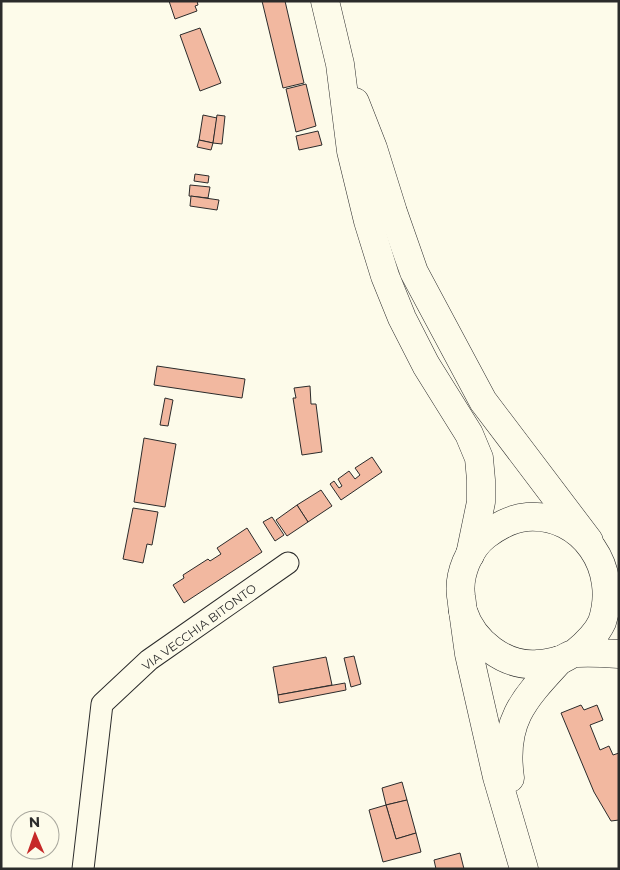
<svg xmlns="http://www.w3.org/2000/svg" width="620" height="870" font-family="Montserrat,sans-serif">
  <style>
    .building { fill: #f2b8a0; stroke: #2b2b2b }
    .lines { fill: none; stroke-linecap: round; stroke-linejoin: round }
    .minor-casing { stroke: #2b2b2b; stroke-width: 23 }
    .tertiary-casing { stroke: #2b2b2b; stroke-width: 29 }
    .secondary-casing { stroke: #2b2b2b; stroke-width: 29 }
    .minor { stroke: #fdfbea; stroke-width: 21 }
    .tertiary { stroke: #fdfbea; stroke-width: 28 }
    .secondary { stroke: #fdfbea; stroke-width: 28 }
    .labels { text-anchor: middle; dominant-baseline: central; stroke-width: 4; stroke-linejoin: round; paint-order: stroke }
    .street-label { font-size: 12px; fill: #2b2b2b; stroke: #fdfbea }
  </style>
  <rect width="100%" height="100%" fill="#fdfbea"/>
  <g class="building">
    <path d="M169 1H197L198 5 195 6 197 11 175 19Z"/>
    <path d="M262 1H285L304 83 283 88Z"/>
    <path d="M200 28 221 83 200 91 180 35Z"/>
    <path d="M306 84 316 126 296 132 286 89Z"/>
    <path d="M203 115 217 118 213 143 199 140Z"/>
    <path d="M217 115 225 116 222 144 213 143Z"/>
    <path d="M318 131 322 145 299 150 296 136Z"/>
    <path d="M199 140 213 143 211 150 197 147Z"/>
    <path d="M195 174 209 176 208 183 194 181Z"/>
    <path d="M190 185 210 187 208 198 189 196Z"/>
    <path d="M191 196 219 200 217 210 190 206Z"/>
    <path d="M157 366 245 379 242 398 154 385Z"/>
    <path d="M310 386 311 404H316L322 452 302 455 293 398H296L294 388Z"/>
    <path d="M165 398 173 400 168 426 160 425Z"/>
    <path d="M144 438 176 444 165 507 134 502Z"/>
    <path d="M372 457 382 472 341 500 330 484 334 481 339 488 342 486 338 479 349 471 355 479 360 475 355 468Z"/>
    <path d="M321 490 332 506 308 522 297 505Z"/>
    <path d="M297 505 308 522 287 536 276 520Z"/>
    <path d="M133 508 158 512 152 545 147 544 143 563 123 559Z"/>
    <path d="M272 517 284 535 275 541 263 522Z"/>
    <path d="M247 528 262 552 184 603 173 585 184 578 183 575 208 559 210 561 221 554 217 548Z"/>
    <path d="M354 656 361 684 351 687 344 658Z"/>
    <path d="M326 657 332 685 278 695 273 667Z"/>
    <path d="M345 683 346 690 279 703 278 695Z"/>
    <path d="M581 705 584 710 597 705 603 720 590 725 600 750 609 746 613 755 619 753V820L611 821 594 792 561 713Z"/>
    <path d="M402 782 407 800 386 805 382 788Z"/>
    <path d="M407 800 416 833 396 839 386 805Z"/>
    <path d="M386 805 396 839 416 833 421 852 383 862 369 810Z"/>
    <path d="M460 853 464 869H436L434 860Z"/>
  </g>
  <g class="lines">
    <defs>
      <path id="minor" d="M83 869 102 704 149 660 288 563"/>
      <g id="tertiary">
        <path d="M463 611 469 654 497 777 524 869"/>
        <path d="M510 778C502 721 524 699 560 660"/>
      </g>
      <g id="secondary">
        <path d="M325 1 340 64 351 151 368 221 385 276 402 318 426 365 469 434 479 458 481 480V502L470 555"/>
        <path d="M355 102 373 148 393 212 414 272 483 401 589 541"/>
        <path d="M575 653C586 644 596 635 602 622 620 569 583 513 527 517 512 518 498 526 486 535 469 548 458 575 461 596 462 601 462 606 463 611 473 642 505 667 538 664 545 664 553 662 560 660 566 658 571 653 577 653 591 652 605 653 619 654"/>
      </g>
    </defs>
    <use href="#minor" class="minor-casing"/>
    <use href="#tertiary" class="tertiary-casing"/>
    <use href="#secondary" class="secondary-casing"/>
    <use href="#minor" class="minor"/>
    <use href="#tertiary" class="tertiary"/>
    <use href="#secondary" class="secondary"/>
  </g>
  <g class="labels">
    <g class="street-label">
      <text transform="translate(199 627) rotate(-36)">VIA VECCHIA BITONTO</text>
    </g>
  </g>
  <rect width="620" height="870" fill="none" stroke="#2b2b2b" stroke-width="5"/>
  <g transform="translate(35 835) rotate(358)"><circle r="24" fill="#fdfbea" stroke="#a9a89e"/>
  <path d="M0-4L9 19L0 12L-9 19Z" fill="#c62828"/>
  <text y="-8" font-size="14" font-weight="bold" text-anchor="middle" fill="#2b2b2b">N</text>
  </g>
</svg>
